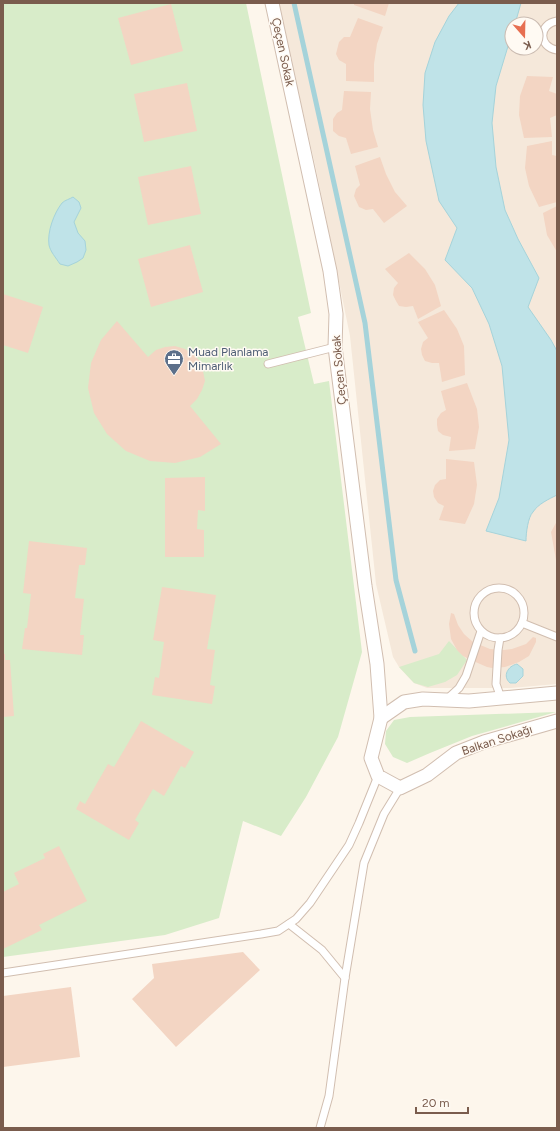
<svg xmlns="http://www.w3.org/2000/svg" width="560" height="1131" font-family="Figtree,sans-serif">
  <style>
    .residential { fill: #f5e8da; fill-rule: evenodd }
    .green { fill: #d8ecc9 }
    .water { fill: #bfe3e8; stroke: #a5d3da }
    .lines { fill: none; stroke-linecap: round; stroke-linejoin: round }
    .stream { stroke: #a5d3da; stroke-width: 5 }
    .building { fill: #f3d5c3 }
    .lane-casing { stroke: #d1beb0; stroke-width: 9 }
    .street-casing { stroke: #d1beb0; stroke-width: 15 }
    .lane { stroke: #fff; stroke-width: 7 }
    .street { stroke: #fff; stroke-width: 13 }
    .labels { text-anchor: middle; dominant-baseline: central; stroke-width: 3; stroke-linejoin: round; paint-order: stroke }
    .street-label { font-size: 12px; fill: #7a5c4d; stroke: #fffaf3 }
    .service-label { font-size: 12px; fill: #4e5e75; stroke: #fffaf3; text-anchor: start }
  </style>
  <rect width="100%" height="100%" fill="#fdf6ec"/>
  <path class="residential" d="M278 3H557V684L511 688H427L414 683 399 667 393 657 376 584 350 336 316 169ZM512 24H536V48H512Z"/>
  <g class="green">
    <path d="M3 3H246L311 313 298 317 314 384 329 381 362 652 338 737 306 797 281 836 243 821 219 918 165 935 3 957Z"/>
    <path d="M449 641 467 660 457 675 445 682 428 687 414 683 399 667 439 654Z"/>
    <path d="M556 712 472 736 430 753 407 763 393 757 385 744 386 731 394 720 410 717Z"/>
  </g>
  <g class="water">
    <path d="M459 3H521L515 24H512V33L496 86 492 123 496 167 505 210 518 239 539 278 528 307 551 340 557 351V495C549 499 538 504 533 512 528 517 526 533 526 541L486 531 499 498 509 440 502 366 489 324 472 288 445 260 457 228 439 201 426 141 423 105 425 73 435 42 449 16Z"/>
    <path d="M73 197 79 202 81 208 74 222 78 233 85 241 86 250 83 258 77 262 68 266 60 264C56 258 50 251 49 245 47 232 54 213 62 203 65 200 70 199 73 197Z"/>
    <path d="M517 664 523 669V676L516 683H510C502 676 508 666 517 664Z"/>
  </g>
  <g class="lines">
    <path class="stream" d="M294 3 365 323 396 580 415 651"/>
  </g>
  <g class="building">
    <path d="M354 3H389L385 16 354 5Z"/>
    <path d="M171 4 183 51 131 65 118 18Z"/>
    <path d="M358 18 383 27 377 44 374 64V82L346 81V64L339 60 336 54 339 42 344 37H350Z"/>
    <path d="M527 76 553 77 549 91 557 94V115L550 118 552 137 524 138 519 115 520 96Z"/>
    <path d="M187 83 197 131 144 142 134 94Z"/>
    <path d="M344 91 371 92 370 109 373 130 378 147 351 154 346 138 339 136 333 131V119L337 113 342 110Z"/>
    <path d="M552 141V155L557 156V202L539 207 529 186 525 168 527 146Z"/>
    <path d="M380 157 386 174 395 192 407 206 384 223 373 209 366 210 359 207 354 196 356 189 360 185 355 166Z"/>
    <path d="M191 166 201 214 148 225 138 177Z"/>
    <path d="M557 206V252L547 235 543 213Z"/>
    <path d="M190 245 203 292 151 307 138 259Z"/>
    <path d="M409 253 425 269 435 285 441 306 418 319 413 306 406 307 399 306 396 301 393 295 394 288 398 283 385 269Z"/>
    <path d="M3 294 43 307 28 353 3 345Z"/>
    <path d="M444 310 457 329 464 346 465 375 442 382 439 363H432L425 361 422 355 421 349 423 342 428 338 418 322Z"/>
    <path d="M117 321 148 357 156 350 165 347 175 346 185 349 193 354 200 361 203 371 205 381 202 390 197 399 190 406 221 444 200 457 175 463 150 461 126 451 107 434 94 413 88 388 91 363 101 340Z"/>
    <path d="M467 383 477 409 479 427 475 449 449 451 451 437 443 435 438 431 437 425V419L441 413 446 410 441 391Z"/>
    <path d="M446 459 474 462 477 485 474 504 465 524 439 520 444 506 438 503 434 497 433 491 435 485 440 480 446 479Z"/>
    <path d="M205 477V511L198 510 197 529 204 530V557H165V478Z"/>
    <path d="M557 521V560H556L551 532Z"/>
    <path d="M29 541 87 548 85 565H79L75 598 84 599 80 635H84L82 655 22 649 25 628H27L31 594 23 593Z"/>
    <path d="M162 587 216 595 207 649 215 650 210 685 215 686 212 704 152 695 155 677 159 678 164 642 153 640Z"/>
    <path d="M451 613 454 614 458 625 464 634 473 642 490 649 504 650 512 649 526 644 533 637 536 638V642L529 656 519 662 505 667 492 668 487 667 471 660 463 656 457 650 451 639 449 624Z"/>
    <path d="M3 654H5V660H10L14 716 3 717Z"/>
    <path d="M141 721 194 752 185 768 181 766 164 796 153 789 135 820 139 823 129 840 76 809 80 801 85 804 108 764 114 767Z"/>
    <path d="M59 846 87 901 39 925 42 930 3 949V892L19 884 14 873 45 858 43 854Z"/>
    <path d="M243 952 260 970 176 1047 132 999 154 978 152 964Z"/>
    <path d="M71 987 80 1057 3 1067V996Z"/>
  </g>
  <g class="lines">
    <defs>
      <g id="lane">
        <path d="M557 21C538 24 538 47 557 50"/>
        <path d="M268 364 335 347"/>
        <circle cx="499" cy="613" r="25"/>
        <path d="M522 623 557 637"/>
        <path d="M500 638 498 650 496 684 501 698"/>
        <path d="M447 699 459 688 466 676 481 631"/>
        <path d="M289 924 322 950 345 978"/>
        <path d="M3 973 261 934 278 931 296 919 310 903 349 845 359 823 378 776"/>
        <path d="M320 1128 329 1096 345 978 364 863 384 814 400 788"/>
      </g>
      <g id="street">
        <path d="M272 3 330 271 336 314 335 347 365 586 377 664 381 718 371 758 378 776 400 788 427 775 456 753 484 742 557 721"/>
        <path d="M381 718 404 702 423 699 469 701 557 693"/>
      </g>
    </defs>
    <use href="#lane" class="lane-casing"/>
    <use href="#street" class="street-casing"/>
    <use href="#lane" class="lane"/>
    <use href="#street" class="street"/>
  </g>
  <defs>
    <symbol id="office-pin" viewBox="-11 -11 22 30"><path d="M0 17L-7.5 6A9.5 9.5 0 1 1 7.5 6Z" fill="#5c6f8a" stroke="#fffaf3"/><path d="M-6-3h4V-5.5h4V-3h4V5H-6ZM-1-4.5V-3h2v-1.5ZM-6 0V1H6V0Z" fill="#fff"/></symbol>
  </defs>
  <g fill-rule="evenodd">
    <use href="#office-pin" x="163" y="348" width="22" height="30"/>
  </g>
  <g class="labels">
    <g class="street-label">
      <text transform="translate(283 52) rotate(78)">Çeçen Sokak</text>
      <text transform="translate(339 370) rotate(-95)">Çeçen Sokak</text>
      <text transform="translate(497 740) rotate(-18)">Balkan Sokağı</text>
    </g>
    <g class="service-label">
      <text x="188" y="352">Muad Planlama<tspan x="188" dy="14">Mimarlık</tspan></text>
    </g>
  </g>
  <rect width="560" height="1131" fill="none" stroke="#7a5c4d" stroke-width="8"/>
  <g transform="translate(524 36) rotate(160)"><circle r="19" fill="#fffaf3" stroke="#cabbb1"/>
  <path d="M0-3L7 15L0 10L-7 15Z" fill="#e76f51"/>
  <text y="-6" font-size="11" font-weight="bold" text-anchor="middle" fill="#7a5c4d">K</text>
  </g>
  <path d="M416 1107v6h52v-6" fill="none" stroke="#7a5c4d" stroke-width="2"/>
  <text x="422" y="1107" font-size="12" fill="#7a5c4d" stroke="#fffaf3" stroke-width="3" paint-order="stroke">20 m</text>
</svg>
